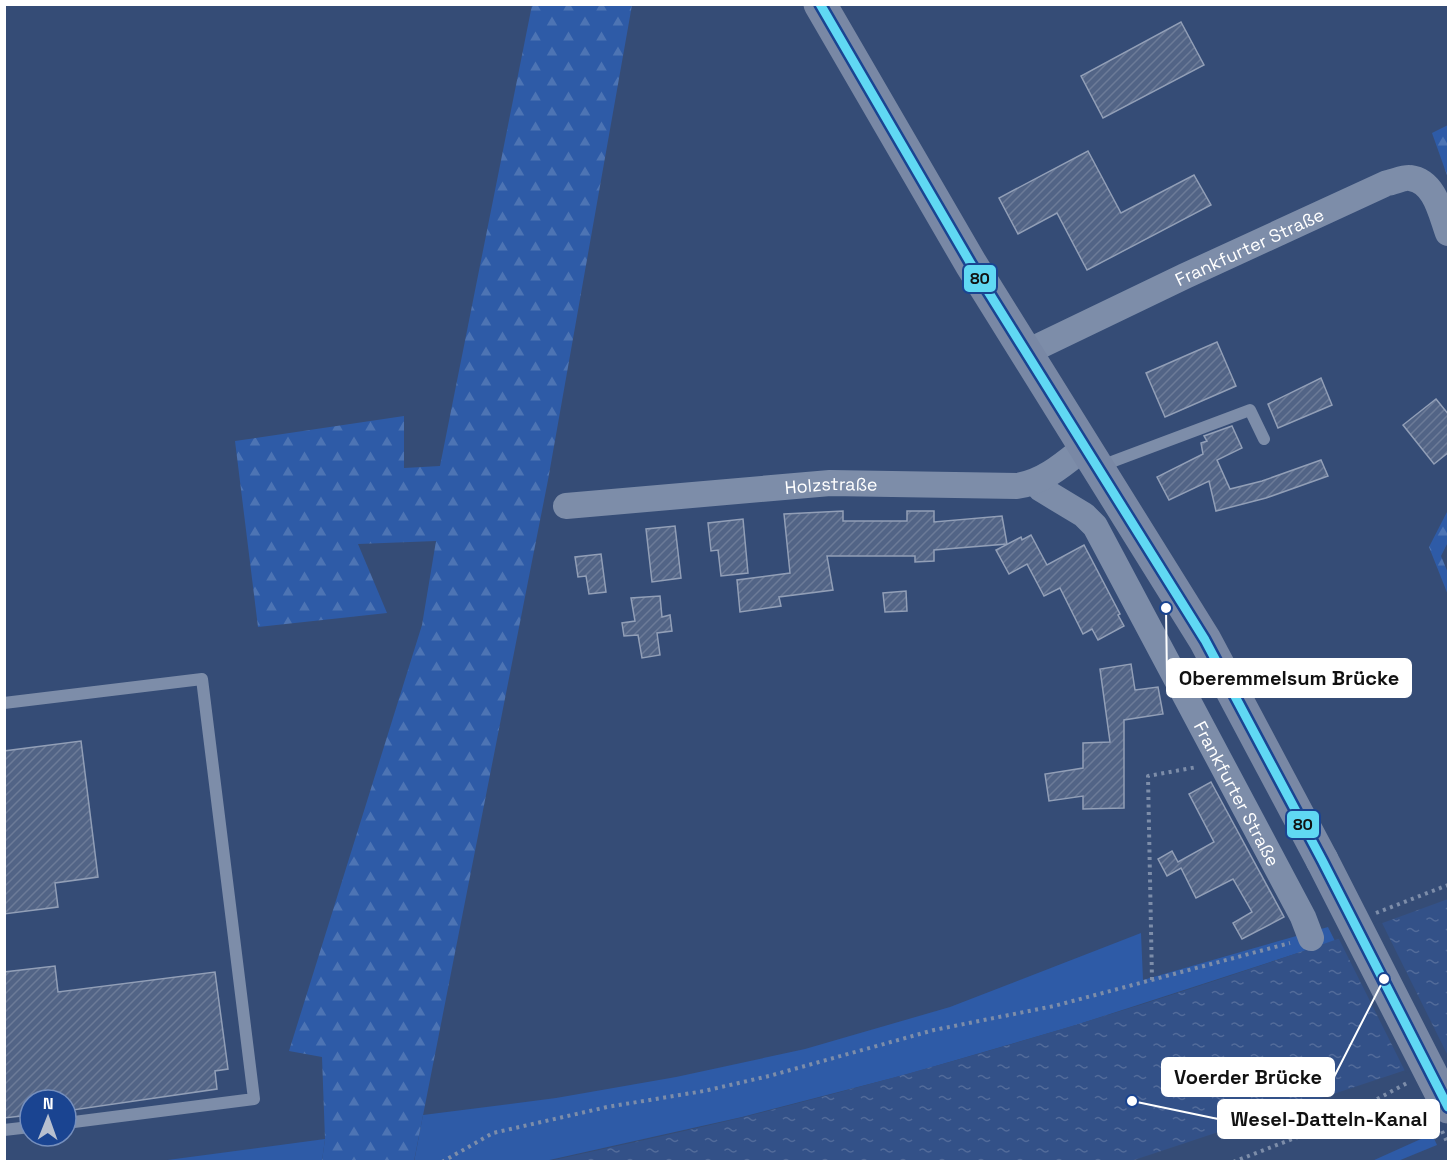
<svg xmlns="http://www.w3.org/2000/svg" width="1453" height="1166" font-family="'Space Grotesk',sans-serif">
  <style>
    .green { fill: #2e5ba7 }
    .forest { fill: url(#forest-firs) }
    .water { fill: url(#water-ripples) }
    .pier { fill: #354c76 }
    .building { fill: url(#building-hatch); stroke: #929fb7; stroke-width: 1.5 }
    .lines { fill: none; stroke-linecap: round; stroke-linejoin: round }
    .path { stroke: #7d8da9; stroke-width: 4; stroke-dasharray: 3 4.5; stroke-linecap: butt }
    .lane { stroke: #7d8da9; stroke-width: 12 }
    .street { stroke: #7d8da9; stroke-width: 26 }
    .secondary { stroke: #7988a5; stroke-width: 33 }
    .path-bridge { stroke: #7d8da9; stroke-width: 4; stroke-dasharray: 3 4.5; stroke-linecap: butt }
    .secondary-bridge { stroke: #7988a5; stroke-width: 33 }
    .bus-1-casing { stroke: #1a4491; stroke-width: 14 }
    .bus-1 { stroke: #60d8f3; stroke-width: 9 }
    .labels { text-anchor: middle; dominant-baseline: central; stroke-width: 4.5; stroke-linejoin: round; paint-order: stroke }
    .street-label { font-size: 18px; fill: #fff; stroke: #1a4491 }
    .leader { fill: none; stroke: #fff; stroke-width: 2 }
    .callout-dot { fill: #fff; stroke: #1a4491; stroke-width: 2 }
    .callout { fill: #fff; stroke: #fff; stroke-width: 2 }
    .callout-label { font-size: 20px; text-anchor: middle; font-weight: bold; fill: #111 }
    .line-badge { stroke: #1a4491; stroke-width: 2 }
    .pale-badge-label { font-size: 16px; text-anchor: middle; font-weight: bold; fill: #111 }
  </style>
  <defs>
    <pattern id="forest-firs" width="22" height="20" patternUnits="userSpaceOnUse" patternTransform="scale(1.5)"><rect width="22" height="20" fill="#2e5ba7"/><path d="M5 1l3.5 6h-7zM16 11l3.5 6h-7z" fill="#4d74b4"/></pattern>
    <pattern id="water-ripples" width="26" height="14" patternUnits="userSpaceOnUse" patternTransform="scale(1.5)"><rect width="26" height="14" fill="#335188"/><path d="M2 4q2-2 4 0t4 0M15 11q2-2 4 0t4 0" fill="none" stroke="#526b9a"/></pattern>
    <pattern id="building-hatch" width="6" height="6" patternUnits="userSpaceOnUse" patternTransform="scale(1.5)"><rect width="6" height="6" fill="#526486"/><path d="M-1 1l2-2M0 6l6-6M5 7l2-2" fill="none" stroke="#6c7b98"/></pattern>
  </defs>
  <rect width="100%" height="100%" fill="#354c76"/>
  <g class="green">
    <path d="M1328 927 1335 941 1073 1026 908 1074 742 1117 545 1161 414 1162 423 1115 556 1098 676 1077 805 1049 950 1007 1141 933 1143 980Z"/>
    <path d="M1432 1134 1437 1145 1398 1161H1372Z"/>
    <path d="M325 1139 322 1161H160Z"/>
  </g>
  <g class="forest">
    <path d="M532 5H632L548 480 414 1161H322L325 1139 322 1057 289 1051 422 625 436 541 358 544 387 613 258 627 235 441 404 416V468L440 466Z"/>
    <path d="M1448 125V178L1432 133Z"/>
    <path d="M1448 510V542L1441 556 1448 573V595L1429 547Z"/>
  </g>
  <path class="water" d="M1448 899V1056L1131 1161 545 1162C611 1147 678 1133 744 1117 982 1057 1218 985 1448 899Z"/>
  <path class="pier" d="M1381 921 1448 1056V1059L1406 1073 1338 937Z"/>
  <g class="building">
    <path d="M1181 22 1204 65 1103 118 1081 76Z"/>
    <path d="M1088 151 1121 213 1194 175 1211 205 1087 270 1057 213 1018 234 999 198Z"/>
    <path d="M1217 342 1236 386 1165 417 1146 373Z"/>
    <path d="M1321 378 1332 405 1278 428 1268 404Z"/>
    <path d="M1436 399 1449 415V452L1434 464 1403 425Z"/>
    <path d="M1232 426 1242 448 1217 460 1230 489 1262 481 1321 460 1328 476 1266 498 1216 511 1209 481 1169 500 1157 477 1203 454 1201 443 1207 441 1204 436Z"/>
    <path d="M843 511V521H907V511H934V522L1002 516 1007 544 934 550V561L915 562V556H827L833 590 779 597 781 606 740 612 737 580 790 573 784 514Z"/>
    <path d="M743 519 748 573 721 576 718 550 711 551 708 523Z"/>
    <path d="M675 526 681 578 652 582 646 529Z"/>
    <path d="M1031 535 1047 565 1084 545 1120 614 1118 615 1124 626 1098 640 1092 629 1083 634 1060 588 1044 596 1027 564 1009 574 996 550 1021 537 1022 540Z"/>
    <path d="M601 554 606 592 589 594 586 576 578 577 575 557Z"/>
    <path d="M906 591 907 611 885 612 883 593Z"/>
    <path d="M660 596 662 617 670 615 672 631 657 633 660 655 642 658 638 635 624 636 622 623 635 621 631 598Z"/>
    <path d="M1131 664 1135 690 1158 687 1163 714 1124 720V808L1083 809V796L1049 801 1045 774 1083 768V743L1110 742 1100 669Z"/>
    <path d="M81 741 98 877 55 883 58 907 4 914V751Z"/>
    <path d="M1211 782 1284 917 1242 939 1233 923 1252 912 1233 879 1196 898 1181 868 1167 876 1158 859 1172 851 1178 862 1214 842 1189 794Z"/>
    <path d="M55 966 58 992 215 972 228 1069 215 1071 217 1089 66 1111V1100H30V1115L4 1118V972Z"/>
  </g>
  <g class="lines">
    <g class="path">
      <path d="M1376 913 1448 885"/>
      <path d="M1152 980 1148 776 1197 767"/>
      <path d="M442 1162 493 1133 607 1107 704 1091 769 1076 934 1030 1054 1006 1290 943"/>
      <path d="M1233 1162 1331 1124 1407 1083"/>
    </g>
    <g class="lane">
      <path d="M1100 469 1114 461 1250 410 1264 439"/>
      <path d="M4 703 202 679 254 1099 66 1123"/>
      <path d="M4 1130 30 1127"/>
    </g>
    <g class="street">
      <path id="s1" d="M1027 352 1185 276 1387 183C1394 182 1404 177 1410 178 1435 181 1441 214 1448 233"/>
      <path id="s2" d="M1035 482 1041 489 1084 515 1095 526 1303 917 1311 938"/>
      <path id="s3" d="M566 506 830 483 1017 486C1044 482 1065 463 1085 447"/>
    </g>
    <path class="secondary" d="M820 4 971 264 1205 640 1322 860"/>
    <path class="path-bridge" d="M1442 1131 1448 1144"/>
    <path class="secondary-bridge" d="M1322 860 1448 1107"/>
    <defs>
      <path id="bus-1" d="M820 4 971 264 1205 640 1322 860 1448 1107"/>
    </defs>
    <use href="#bus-1" class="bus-1-casing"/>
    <use href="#bus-1" class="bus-1"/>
  </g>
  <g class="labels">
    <g class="street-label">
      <text stroke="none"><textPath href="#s1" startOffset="246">Frankfurter Straße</textPath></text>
      <text stroke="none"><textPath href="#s3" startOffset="266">Holzstraße</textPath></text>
      <text stroke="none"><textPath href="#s2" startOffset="378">Frankfurter Straße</textPath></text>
    </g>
  </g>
  <path class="leader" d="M1166 608L1167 678M1384 979L1334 1077M1132 1101L1218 1119"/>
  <g class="callout-dot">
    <circle cx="1166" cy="608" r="6"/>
    <circle cx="1384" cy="979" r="6"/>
    <circle cx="1132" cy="1101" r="6"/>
  </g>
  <g class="callout">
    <rect x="1167" y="659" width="244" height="38" rx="6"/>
    <rect x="1162" y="1058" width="172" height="38" rx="6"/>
    <rect x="1218" y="1100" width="221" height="38" rx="6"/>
  </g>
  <g class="callout-label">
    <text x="1289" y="685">Oberemmelsum Brücke</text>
    <text x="1248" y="1084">Voerder Brücke</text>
    <text x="1329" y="1126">Wesel-Datteln-Kanal</text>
  </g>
  <g class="line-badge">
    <rect x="963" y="264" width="34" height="29" rx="6" fill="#60d8f3"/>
    <rect x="1286" y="810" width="34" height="29" rx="6" fill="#60d8f3"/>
  </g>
  <g class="pale-badge-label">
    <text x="980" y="284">80</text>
    <text x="1303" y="830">80</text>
  </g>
  <rect width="1453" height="1166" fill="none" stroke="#ffffff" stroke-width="12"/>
  <g transform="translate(48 1118) rotate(1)"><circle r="28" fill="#1a4491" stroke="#768fbd" stroke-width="1.5"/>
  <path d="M0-4.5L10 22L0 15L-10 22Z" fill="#b8c0cf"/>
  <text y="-9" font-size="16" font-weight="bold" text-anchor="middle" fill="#ffffff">N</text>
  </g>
</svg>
